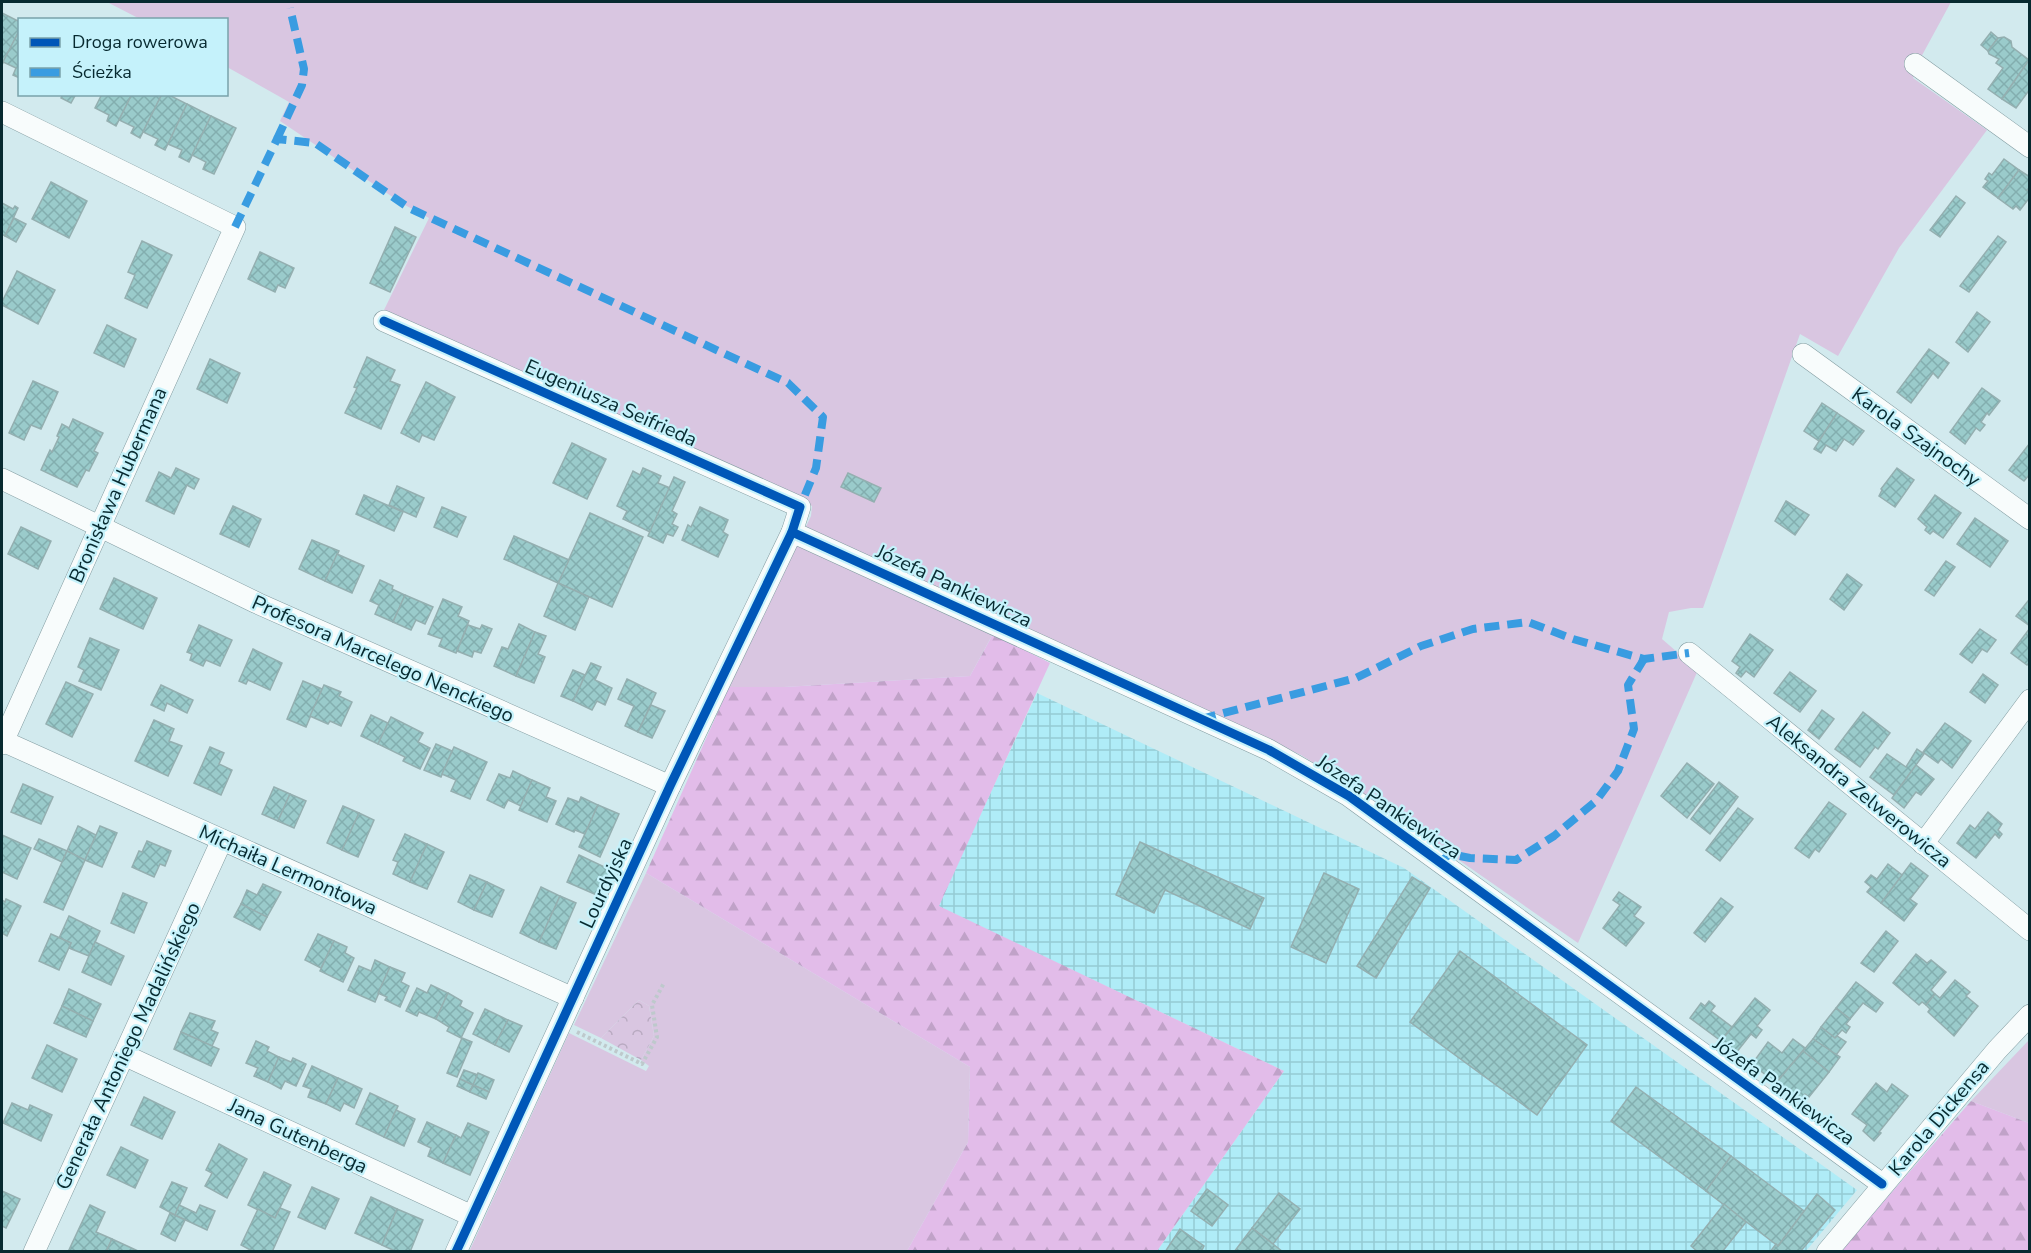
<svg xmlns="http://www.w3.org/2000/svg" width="2031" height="1253" font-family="'Nunito Sans',sans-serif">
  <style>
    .industrial { fill: url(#industrial-grid) }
    .grass { fill: #d9c6e1 }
    .forest { fill: url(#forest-firs) }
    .park { fill: url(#park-crowns) }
    .building { fill: url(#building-cross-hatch); stroke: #94afb0; stroke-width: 1.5 }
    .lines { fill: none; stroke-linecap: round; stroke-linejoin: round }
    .minor-casing { stroke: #829ca1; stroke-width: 22 }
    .path { stroke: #bec9cc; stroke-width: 4; stroke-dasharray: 3 3; stroke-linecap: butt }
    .minor { stroke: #f8fcfc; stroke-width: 21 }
    .quiet { stroke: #399ce1; stroke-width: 8; stroke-dasharray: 15 8; stroke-linecap: butt }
    .cycleway-casing { stroke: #c5f2fb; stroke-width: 13 }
    .cycleway { stroke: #0057b8; stroke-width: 9 }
    .labels { text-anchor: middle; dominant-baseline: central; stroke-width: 4.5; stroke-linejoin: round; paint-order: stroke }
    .street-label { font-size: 20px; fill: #072a30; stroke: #c5f2fb }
  </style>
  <defs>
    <pattern id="industrial-grid" width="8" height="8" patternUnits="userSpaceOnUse" patternTransform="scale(1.5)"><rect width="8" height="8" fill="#afecf7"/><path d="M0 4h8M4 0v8" fill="none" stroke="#95cbd4"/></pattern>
    <pattern id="forest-firs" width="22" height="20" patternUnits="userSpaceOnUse" patternTransform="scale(1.5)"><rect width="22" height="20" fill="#e2bce9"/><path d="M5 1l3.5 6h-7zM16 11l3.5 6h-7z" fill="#c0a2c8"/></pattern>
    <pattern id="park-crowns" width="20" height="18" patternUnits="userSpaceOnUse" patternTransform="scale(1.5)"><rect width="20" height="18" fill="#d9c6e1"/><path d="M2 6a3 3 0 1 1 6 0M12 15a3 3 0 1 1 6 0" fill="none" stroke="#b9aac1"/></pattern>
    <pattern id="building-cross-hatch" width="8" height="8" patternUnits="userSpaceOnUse" patternTransform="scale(1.5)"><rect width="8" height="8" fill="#9acbcb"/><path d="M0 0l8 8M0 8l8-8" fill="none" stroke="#83aeaf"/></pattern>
  </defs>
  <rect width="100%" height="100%" fill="#d2eaee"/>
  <path class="industrial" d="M1037 693 1404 868 1857 1190 1806 1251H1157L1284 1071 938 906Z"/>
  <g class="grass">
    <path d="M107 2H1951L1920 59 1913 78 1987 130 1899 248 1838 356 1800 334 1703 608H1691L1669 612 1662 639 1698 670 1578 943 1377 803 1301 755 1002 617 970 676 784 687H729L811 516 812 506 384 310 429 218 403 204 280 121 289 102 227 67 226 20 140 19Z"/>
    <path d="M646 873 970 1067 968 1142 907 1251 469 1252 569 1033 646 1071 649 1066 641 1060 654 1036 649 1006 639 1000 601 1038 574 1025Z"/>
    <path d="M2029 1040V1123L1971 1101Z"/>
  </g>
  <g class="forest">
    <path d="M993 634 1050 663 939 906 1284 1071 1157 1251H907L968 1142 970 1067 646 873 729 687H784L970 676Z"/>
    <path d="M1971 1101 2029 1123V1251L1840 1252Z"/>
  </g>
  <path class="park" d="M639 1000 649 1006 654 1036 641 1060 601 1038Z"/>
  <g class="building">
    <path d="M2 13 20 22V29L2 65Z"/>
    <path d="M20 29V78L13 75 16 68 3 62Z"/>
    <path d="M1991 32 1998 38 1988 51 1981 45Z"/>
    <path d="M2004 37 2011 41 2012 47 2029 60 2002 99 1988 89 2003 68 1996 63 1999 59 1989 54 1988 51 1998 38Z"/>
    <path d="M2029 60 2030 89 2016 108 2002 99Z"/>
    <path d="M63 94H76L71 103 61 98Z"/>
    <path d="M102 94H132L116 126 107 121 109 115 95 108Z"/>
    <path d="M132 94H162L140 138 131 133 134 127 119 120Z"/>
    <path d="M162 94H167L187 104 165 150 155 145 158 139 143 132Z"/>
    <path d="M187 104 211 116 189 162 179 157 182 150 168 144Z"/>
    <path d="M211 116 236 128 214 174 203 169 206 162 192 155Z"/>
    <path d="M2004 159 2019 170 1998 198 1983 187 1988 181 1985 179 1989 173 1992 175Z"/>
    <path d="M2019 170 2030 177V187L2027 190 2030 191V197L2020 210 2016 206 2013 209 1998 198Z"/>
    <path d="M51 182 87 201 69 238 32 219Z"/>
    <path d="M1956 196 1965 203 1940 237 1930 230Z"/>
    <path d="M2 203 13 209 15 206 18 208 5 236 2 234Z"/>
    <path d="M14 218 26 224 16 242 5 236Z"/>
    <path d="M395 227 416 237 390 292 370 283Z"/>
    <path d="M1998 236 2006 242 1969 292 1960 286Z"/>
    <path d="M142 241 172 255 147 308 125 298 135 275 128 272Z"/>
    <path d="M260 252 294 268 285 288 278 285 275 292 248 279Z"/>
    <path d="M17 271 55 290 38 324 2 305V302Z"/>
    <path d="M1977 312 1990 322 1968 352 1956 342Z"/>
    <path d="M107 325 136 339 124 367 94 353Z"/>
    <path d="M1929 349 1949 363 1938 378 1933 373 1911 403 1897 392Z"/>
    <path d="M367 357 395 370 390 381 400 385 381 429 345 413 357 388 354 387Z"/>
    <path d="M210 359 240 373 227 403 197 389Z"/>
    <path d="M33 381 58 392 41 429 31 425 24 440 9 433Z"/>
    <path d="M426 382 455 397 434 440 422 435 419 442 401 433Z"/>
    <path d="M1982 388 2000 401 1989 415 1987 413 1981 422 1985 425 1980 431 1976 428 1965 444 1950 432Z"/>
    <path d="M1822 403 1837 413 1819 441 1804 431Z"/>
    <path d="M1837 413 1864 431 1853 445 1844 439 1836 451 1826 445 1821 453 1814 449Z"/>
    <path d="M73 419 103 433 94 451 98 453 89 471 86 470 77 487 41 470 50 450 52 452 59 437 57 436 62 424 69 428Z"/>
    <path d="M572 443 606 459 587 499 553 483Z"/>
    <path d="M2030 443V474L2024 481 2009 470Z"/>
    <path d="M176 468 199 479 194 489 187 485 174 514 146 501 159 472 171 478Z"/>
    <path d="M643 468 661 476 658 483 670 488 650 532 623 519 627 511 617 506 633 471 640 475Z"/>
    <path d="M1897 468 1914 480 1895 507 1879 496 1882 490 1881 489Z"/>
    <path d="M848 473 881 488 874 502 841 487Z"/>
    <path d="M674 477 685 482 672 511 677 514 672 524 678 527 673 536 667 534 663 543 648 536Z"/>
    <path d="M397 486 424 498 416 517 389 505Z"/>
    <path d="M364 495 403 512 394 531 356 514Z"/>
    <path d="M1935 495 1961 513 1943 538 1933 531 1930 534 1925 530 1927 527 1918 519Z"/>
    <path d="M1786 501 1809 515 1795 535 1775 521Z"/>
    <path d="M233 506 261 519 249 547 220 534Z"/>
    <path d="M442 507 466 517 457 537 434 527Z"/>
    <path d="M700 507 728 520 723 532 728 535 718 557 682 540 688 525 691 527Z"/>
    <path d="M590 513 643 537 612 607 558 583Z"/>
    <path d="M1975 518 2008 541 1990 567 1957 544Z"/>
    <path d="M21 527 51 541 38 569 8 554Z"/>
    <path d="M514 536 569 560 558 583 504 559Z"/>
    <path d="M312 540 339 551 325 581 299 569Z"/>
    <path d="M337 554 364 566 352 593 325 581Z"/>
    <path d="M1946 561 1955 567 1934 596 1925 590Z"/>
    <path d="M1847 574 1862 585 1844 610 1830 599Z"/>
    <path d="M114 578 157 598 143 629 100 609Z"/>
    <path d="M380 580 393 586 392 589 405 595 393 622 375 614 379 605 370 601Z"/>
    <path d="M558 583 589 597 575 630 544 616Z"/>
    <path d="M405 595 433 607 425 624 416 620 411 630 393 622Z"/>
    <path d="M443 599 462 607 458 616 469 621 456 653 439 646 442 639 428 634Z"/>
    <path d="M2028 601 2030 602V626L2016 616Z"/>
    <path d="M519 624 535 632 516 676 494 666 502 647 508 649Z"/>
    <path d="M199 625 232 640 220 666 206 660 203 666 190 660 192 654 187 652Z"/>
    <path d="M468 625 480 629 482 625 492 629 481 653 474 651 472 657 457 651Z"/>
    <path d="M2030 628V662L2027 665 2011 653Z"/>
    <path d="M1980 629 1996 640 1987 652 1982 649 1972 663 1960 654Z"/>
    <path d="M535 632 546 636 538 654 545 657 534 683 516 676Z"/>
    <path d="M1750 634 1773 650 1754 677 1746 671 1741 677 1736 673 1740 667 1732 661Z"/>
    <path d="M90 638 119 650 101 690 79 681 84 670 78 667Z"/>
    <path d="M253 649 282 663 270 690 248 680 246 684 239 681Z"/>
    <path d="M591 663 601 667 595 680 612 688 605 705 597 701 592 710 573 701Z"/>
    <path d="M573 670 585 675 573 701 561 696Z"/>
    <path d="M1790 672 1816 691 1800 712 1774 693Z"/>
    <path d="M1983 674 1998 685 1985 703 1970 692Z"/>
    <path d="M627 679 656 693 638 732 625 726 634 706 618 699Z"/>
    <path d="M303 681 322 689 306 727 287 719Z"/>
    <path d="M66 682 93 694 72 737 46 724Z"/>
    <path d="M161 685 193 700 187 713 167 703 164 711 151 705Z"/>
    <path d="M324 685 341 692 339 696 352 702 341 726 330 721 328 724 310 716Z"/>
    <path d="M651 705 665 711 652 738 638 732Z"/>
    <path d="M1822 710 1834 719 1819 739 1808 730Z"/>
    <path d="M1863 712 1890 733 1878 749 1875 747 1860 767 1835 749Z"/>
    <path d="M371 715 388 723 378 744 361 736Z"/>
    <path d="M391 717 423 733 418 742 430 748 420 769 403 761 405 757 378 744Z"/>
    <path d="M154 720 174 729 169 741 182 746 168 776 135 761Z"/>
    <path d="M1945 723 1971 741 1952 768 1941 759 1938 763 1923 752Z"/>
    <path d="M436 744 452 751 441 777 424 770Z"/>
    <path d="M210 747 224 753 219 764 232 770 221 795 194 783Z"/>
    <path d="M454 747 487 762 470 799 451 791 456 780 442 774Z"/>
    <path d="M1917 749 1924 754 1894 795 1870 777 1887 754 1906 767Z"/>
    <path d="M1687 763 1714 784 1687 818 1661 796Z"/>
    <path d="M1916 765 1934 779 1921 795 1916 792 1904 808 1892 798Z"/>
    <path d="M513 771 532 780 521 806 508 800 504 808 487 800 499 774 510 778Z"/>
    <path d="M532 780 550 788 546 797 556 801 547 822 519 810Z"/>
    <path d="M1719 782 1738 797 1710 834 1691 819Z"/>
    <path d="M23 784 53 797 41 824 11 812Z"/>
    <path d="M274 787 290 794 278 821 262 814Z"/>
    <path d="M290 794 306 801 294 828 278 821Z"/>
    <path d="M581 797 598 805 585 834 575 830 574 832 556 824 568 798 579 802Z"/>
    <path d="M1829 802 1846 814 1819 852 1815 849 1809 858 1795 848Z"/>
    <path d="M598 805 619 814 600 857 579 847Z"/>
    <path d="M343 806 359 813 342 850 327 843Z"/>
    <path d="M1738 808 1753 819 1720 861 1706 850Z"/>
    <path d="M1988 812 2002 824 1998 830 2002 834 1999 838 1995 834 1976 858 1957 843 1970 825 1975 829Z"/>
    <path d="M359 813 374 820 358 857 342 850Z"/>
    <path d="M78 826 96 835 85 860 67 851Z"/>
    <path d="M100 826 117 833 102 867 85 860Z"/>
    <path d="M405 834 427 844 410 882 393 874 398 862 393 860Z"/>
    <path d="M2 835 31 848 17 879 2 872Z"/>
    <path d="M39 839 67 851 62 862 34 849Z"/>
    <path d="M147 841 171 851 165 866 160 864 154 877 132 867 139 851 142 852Z"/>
    <path d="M1140 842 1264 898 1250 929 1165 890 1154 913 1116 895Z"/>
    <path d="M427 844 444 852 427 889 410 882Z"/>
    <path d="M67 851 85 860 63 910 44 902Z"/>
    <path d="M579 855 611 870 599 896 567 882Z"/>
    <path d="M1911 863 1928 876 1910 899 1917 904 1904 921 1881 903Z"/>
    <path d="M1888 864 1902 875 1881 903 1867 892 1871 887 1865 882 1871 875 1877 879Z"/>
    <path d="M1324 873 1359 889 1326 963 1291 947Z"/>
    <path d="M470 875 487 882 474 910 458 902Z"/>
    <path d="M1412 877 1430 888 1376 978 1357 966Z"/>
    <path d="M487 882 504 890 492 917 474 910Z"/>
    <path d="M263 884 281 892 267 917 241 904 247 890 257 895Z"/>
    <path d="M541 887 560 896 539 942 520 933Z"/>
    <path d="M1619 892 1641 907 1634 916 1644 923 1626 946 1603 928 1620 905 1613 900Z"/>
    <path d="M123 893 147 903 134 933 111 923Z"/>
    <path d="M560 896 576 903 556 949 539 942Z"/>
    <path d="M1721 898 1733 907 1705 942 1694 933Z"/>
    <path d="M6 899 21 906 7 936 2 933V900L5 902Z"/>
    <path d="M241 904 267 917 260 930 234 917Z"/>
    <path d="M69 916 100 931 89 956 69 948 71 943 59 938Z"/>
    <path d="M1886 931 1898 941 1874 972 1861 963Z"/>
    <path d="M51 934 71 943 59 970 39 961Z"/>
    <path d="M318 934 334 941 321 968 305 960Z"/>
    <path d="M334 941 347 947 345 953 354 958 343 982 320 971Z"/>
    <path d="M95 942 124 956 111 985 82 972Z"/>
    <path d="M1460 951 1587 1045 1537 1115 1410 1022Z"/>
    <path d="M1916 954 1927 963 1931 960 1946 972 1931 990 1935 994 1926 1005 1922 1002 1919 1005 1893 983Z"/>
    <path d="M375 960 390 967 375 1002 348 990 359 966 371 971Z"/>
    <path d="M390 967 405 973 401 982 409 986 400 1007 385 1000 387 997 378 993Z"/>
    <path d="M1955 980 1970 992 1966 996 1978 1006 1954 1036 1928 1012 1930 1009 1926 1005 1935 994 1940 998Z"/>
    <path d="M1856 982 1883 1003 1876 1012 1863 1003 1850 1019 1836 1008Z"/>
    <path d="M431 985 448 993 436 1019 419 1012 417 1016 406 1011 417 988 427 993Z"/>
    <path d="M69 989 101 1004 93 1021 62 1006Z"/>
    <path d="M448 993 462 1001 460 1006 473 1013 461 1038 447 1031 449 1027 436 1019Z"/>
    <path d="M1755 998 1770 1010 1757 1026 1762 1030 1756 1038 1751 1034 1736 1053 1721 1041Z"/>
    <path d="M1709 1001 1715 1006 1711 1011 1732 1027 1721 1041 1690 1018 1701 1003 1705 1006Z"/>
    <path d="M62 1006 93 1021 86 1037 54 1023Z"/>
    <path d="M1836 1008 1850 1019 1846 1024 1850 1027 1846 1033 1842 1030 1835 1038 1821 1027Z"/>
    <path d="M485 1009 508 1020 495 1045 473 1034Z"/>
    <path d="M190 1013 215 1021 211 1030 218 1033 212 1046 181 1032Z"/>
    <path d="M508 1020 522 1026 509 1052 495 1045Z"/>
    <path d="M1821 1027 1835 1038 1837 1036 1846 1042 1836 1055 1813 1039Z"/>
    <path d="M181 1032 219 1049 211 1066 174 1049Z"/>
    <path d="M462 1038 472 1042 457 1077 447 1073Z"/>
    <path d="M1793 1039 1805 1048 1776 1083 1752 1064 1768 1042 1782 1053Z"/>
    <path d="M1813 1039 1840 1057 1829 1072 1803 1051Z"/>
    <path d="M256 1041 269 1047 267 1051 279 1057 268 1082 254 1076 258 1068 246 1063Z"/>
    <path d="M47 1045 77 1059 62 1092 32 1078Z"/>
    <path d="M1803 1051 1829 1072 1809 1097 1805 1094 1800 1101 1776 1083Z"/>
    <path d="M279 1057 291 1062 293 1058 306 1064 296 1086 285 1081 281 1089 268 1082Z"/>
    <path d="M312 1066 338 1078 326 1104 308 1097 311 1089 303 1086Z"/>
    <path d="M464 1070 478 1075 473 1085 460 1079Z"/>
    <path d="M478 1073 494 1080 489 1092 473 1085Z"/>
    <path d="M338 1078 362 1089 354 1108 344 1103 340 1111 326 1104Z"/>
    <path d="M460 1079 473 1085 470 1092 457 1086Z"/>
    <path d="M1876 1083 1887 1092 1892 1084 1908 1096 1879 1132 1881 1133 1874 1141 1863 1131 1867 1125 1852 1114Z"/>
    <path d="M473 1085 489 1092 486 1099 470 1092Z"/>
    <path d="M1636 1087 1731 1156 1706 1191 1611 1121Z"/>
    <path d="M370 1093 398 1106 384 1137 356 1124Z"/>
    <path d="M144 1097 175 1112 162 1139 131 1125Z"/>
    <path d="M12 1103 28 1110 30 1105 52 1115 41 1141 3 1123Z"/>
    <path d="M396 1110 415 1119 404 1146 384 1137Z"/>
    <path d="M427 1122 456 1135 443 1163 428 1156 431 1148 418 1142Z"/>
    <path d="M468 1123 489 1132 470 1175 443 1163 456 1135 461 1138Z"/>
    <path d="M219 1144 247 1159 227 1198 205 1186 212 1173 206 1170Z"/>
    <path d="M121 1147 148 1160 135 1188 107 1175Z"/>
    <path d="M1731 1156 1804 1211 1778 1246 1706 1191Z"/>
    <path d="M264 1172 291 1185 275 1218 248 1205Z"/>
    <path d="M172 1182 187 1188 175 1215 160 1207Z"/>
    <path d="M312 1187 339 1199 325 1229 298 1217Z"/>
    <path d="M1207 1189 1228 1205 1212 1226 1191 1211Z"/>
    <path d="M2 1191 20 1199 6 1228 2 1226Z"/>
    <path d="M1279 1193 1300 1209 1273 1244 1252 1228Z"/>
    <path d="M1817 1194 1835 1210 1800 1252H1770L1776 1244 1778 1246Z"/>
    <path d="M371 1197 397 1209 382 1245 355 1233Z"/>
    <path d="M1724 1204 1746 1222 1722 1252H1698L1691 1246Z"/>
    <path d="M90 1205 105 1212 96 1232 112 1239 106 1252H68Z"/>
    <path d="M179 1205 196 1213 200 1205 215 1211 207 1230 175 1215Z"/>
    <path d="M280 1208 290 1212 272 1252H254L241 1245 258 1209 275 1218Z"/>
    <path d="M397 1209 423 1220 410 1252H397L382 1245Z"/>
    <path d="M170 1213 185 1220 175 1241 161 1234Z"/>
    <path d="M1252 1228 1273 1244 1283 1252H1234Z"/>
    <path d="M1180 1229 1204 1246 1201 1252H1165Z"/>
    <path d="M112 1239 138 1251 106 1252Z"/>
  </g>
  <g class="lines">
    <defs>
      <g id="minor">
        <path d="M1915 64 2030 147"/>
        <path d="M2 112 235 227 2 744"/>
        <path d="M384 321 800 507 792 532 670 786 456 1252"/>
        <path d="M1803 354 2030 519"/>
        <path d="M2 479 257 603 670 786"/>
        <path d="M792 532 1269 750 1349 796 1882 1184"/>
        <path d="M1689 653 2030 930"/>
        <path d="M3 741 573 998"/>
        <path d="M1923 844 2030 700"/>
        <path d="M124 1055 472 1216"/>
        <path d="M34 1252 222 840"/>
        <path d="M1827 1252 1997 1050 2030 1015"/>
      </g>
    </defs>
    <use href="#minor" class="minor-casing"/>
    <path class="path" d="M577 1032 642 1064 657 1037 652 1005 664 983"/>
    <use href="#minor" class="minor"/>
    <g class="quiet">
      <path d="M277 139 302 85 304 69 290 8"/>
      <path d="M235 227 277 139 315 143 409 208 788 383 823 417 816 468 800 507"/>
      <path d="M1201 719 1356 678 1421 646 1473 629 1528 622 1573 639 1644 659 1689 653"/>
      <path d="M1440 862 1450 854 1470 858 1516 860 1554 836 1596 801 1618 771 1634 729 1628 685 1644 659"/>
    </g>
    <defs>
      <g id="cycleway">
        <path d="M384 321 800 507 792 532 670 786 456 1252"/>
        <path d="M792 532 1269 750 1349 796 1882 1184"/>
      </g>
    </defs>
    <use href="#cycleway" class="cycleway-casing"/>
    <use href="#cycleway" class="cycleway"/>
  </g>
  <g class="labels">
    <g class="street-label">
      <text transform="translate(611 403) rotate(24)">Eugeniusza Seifrieda</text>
      <text transform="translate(1916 437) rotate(36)">Karola Szajnochy</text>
      <text transform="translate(118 485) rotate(-66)">Bronisława Hubermana</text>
      <text transform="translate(954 586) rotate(25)">Józefa Pankiewicza</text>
      <text transform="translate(383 659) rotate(24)">Profesora Marcelego Nenckiego</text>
      <text transform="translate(1859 791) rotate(39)">Aleksandra Zelwerowicza</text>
      <text transform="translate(1389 807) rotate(34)">Józefa Pankiewicza</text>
      <text transform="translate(288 870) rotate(24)">Michaiła Lermontowa</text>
      <text transform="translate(606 883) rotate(-65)">Lourdyjska</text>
      <text transform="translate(128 1046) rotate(-65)">Generała Antoniego Madalińskiego</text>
      <text transform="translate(1784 1091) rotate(36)">Józefa Pankiewicza</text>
      <text transform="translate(1939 1118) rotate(-50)">Karola Dickensa</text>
      <text transform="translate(298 1136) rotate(25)">Jana Gutenberga</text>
    </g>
  </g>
  <rect width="2031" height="1253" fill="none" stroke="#072a30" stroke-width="6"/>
  <rect x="18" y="18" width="210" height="78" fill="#c5f2fb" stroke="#79a2aa" stroke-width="1.5"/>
  <rect x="30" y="38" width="30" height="9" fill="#0057b8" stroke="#79a2aa" stroke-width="1.5"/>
  <text x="72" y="48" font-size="18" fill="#072a30">Droga rowerowa</text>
  <rect x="30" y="68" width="30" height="9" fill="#399ce1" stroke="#79a2aa" stroke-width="1.5"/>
  <text x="72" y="78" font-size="18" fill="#072a30">Ścieżka</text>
</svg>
